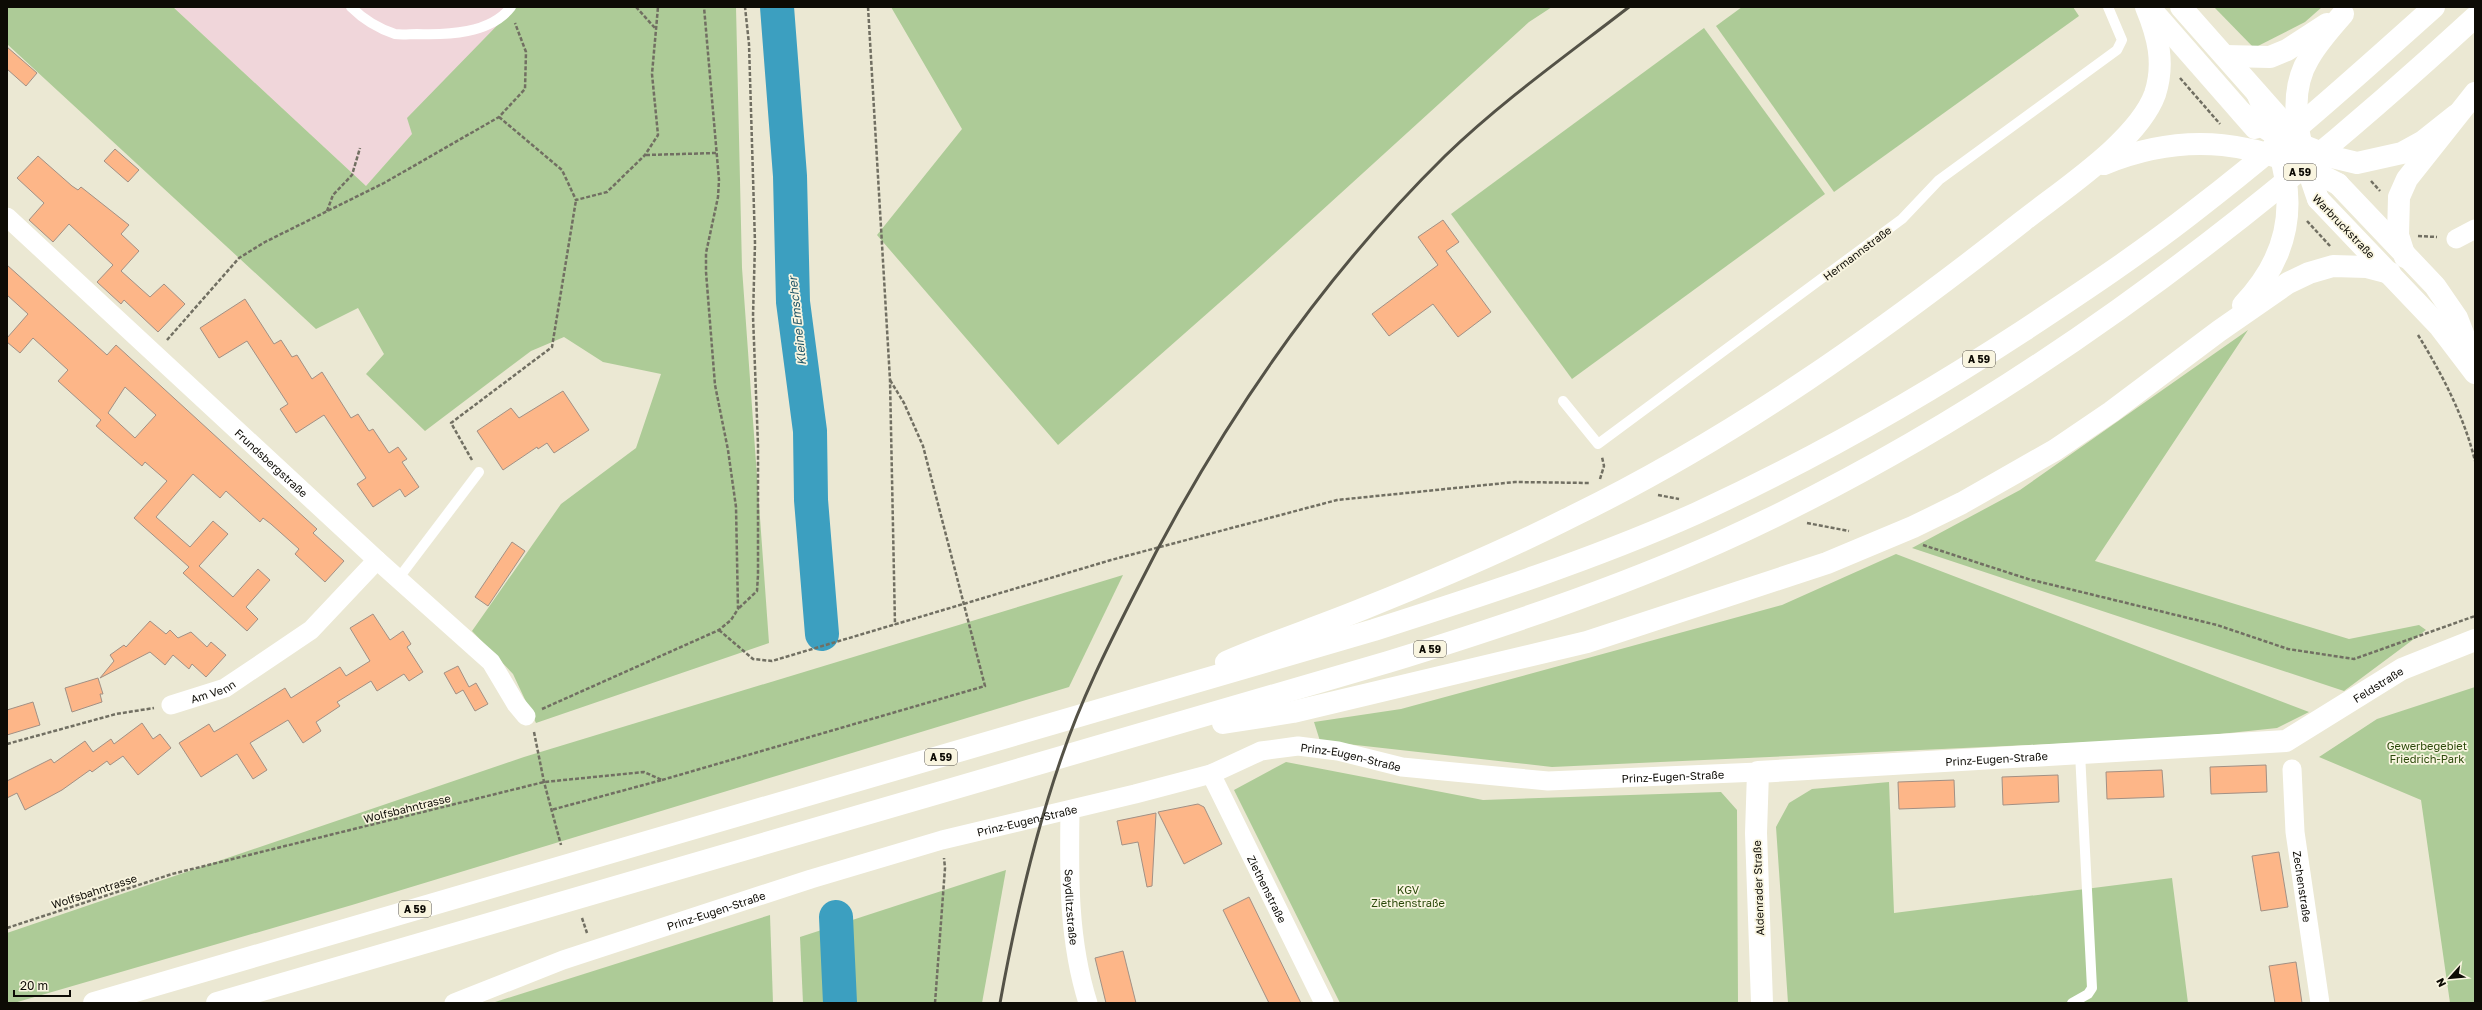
<svg xmlns="http://www.w3.org/2000/svg" width="2482" height="1010" font-family="'Golos Text',sans-serif">
  <style>
    .medical { fill: #f0d6da }
    .green { fill: #adcb97 }
    .lines { fill: none; stroke-linecap: round; stroke-linejoin: round }
    .river { stroke: #3c9fc0; stroke-width: 34 }
    .building { fill: #fdb688; stroke: #a29084; fill-rule: evenodd }
    .path { stroke: #716f62; stroke-width: 2.5; stroke-dasharray: 4 2; stroke-linecap: butt }
    .service { stroke: #fff; stroke-width: 10 }
    .minor { stroke: #fff; stroke-width: 19 }
    .tertiary { stroke: #fff; stroke-width: 22 }
    .secondary { stroke: #fff; stroke-width: 22 }
    .motorway { stroke: #fff; stroke-width: 22 }
    .rail { stroke: #545247; stroke-width: 3 }
    .labels { text-anchor: middle; dominant-baseline: central; stroke-width: 3.5; stroke-linejoin: round; paint-order: stroke }
    .shield { fill: #f9f5e0; stroke: #545147; stroke-width: 1 }
    .shield-label { font-size: 10px; font-weight: bold; fill: #0d0b05 }
    .street-label { font-size: 11px; fill: #0d0b05; stroke: #f9f5e0 }
    .park-label { font-size: 11px; fill: #2b490a; stroke: #f9f5e0 }
    .water-label { font-size: 12px; font-style: italic; fill: #205668; stroke: #f9f5e0 }
  </style>
  <rect width="100%" height="100%" fill="#ebe8d3"/>
  <path class="medical" d="M173 7H515L412 134 366 186Z"/>
  <g class="green">
    <path d="M7 7H173L366 186 412 134 407 118 515 7H736L742 268 769 643 536 723 513 674 472 631 561 504 636 448 661 374 603 362 564 337 531 351 425 431 366 374 384 354 358 308 316 329 7 44Z"/>
    <path d="M891 7H1552L1529 22 1252 274 1058 445 877 235 962 129Z"/>
    <path d="M1742 7H2073L2079 16 1834 192 1716 26Z"/>
    <path d="M2214 7H2322L2305 22 2254 48Z"/>
    <path d="M1704 28 1825 194 1572 379 1451 214Z"/>
    <path d="M2248 330 2095 561 2349 639 2419 625 2426 630 2344 691 1912 548 2020 490Z"/>
    <path d="M1896 554 2309 712 2277 728 2182 738 1552 767 1320 741 1314 722 1401 709 1782 605Z"/>
    <path d="M1123 575 1069 687 352 905 14 1003H7V933L524 757Z"/>
    <path d="M2475 687V1003H2450L2421 800 2319 757 2377 719Z"/>
    <path d="M1286 762 1483 800 1721 792 1737 810 1738 1003H1340L1234 790Z"/>
    <path d="M1889 782 1894 913 2172 878 2188 1003H1788L1776 827 1789 803 1812 789Z"/>
    <path d="M1006 870 982 1003H803L800 937Z"/>
    <path d="M770 915 773 1003H492Z"/>
  </g>
  <g class="lines">
    <g class="river">
      <path d="M777 7 790 176 793 302 810 431 811 500 822 634"/>
      <path d="M836 917 840 1003"/>
    </g>
  </g>
  <g class="building">
    <path d="M7 47 37 73 26 86 7 69Z"/>
    <path d="M115 149 139 170 128 182 104 161Z"/>
    <path d="M38 156 72 186 78 190 81 187 129 225 121 234 139 251 121 271 150 297 164 284 185 304 158 332 124 300 121 304 97 282 113 265 69 224 53 242 29 220 44 203 17 178Z"/>
    <path d="M1443 220 1459 242 1446 251 1491 312 1458 337 1433 304 1389 336 1372 314 1438 265 1418 237Z"/>
    <path d="M7 265 107 355 116 345 317 529 313 533 344 561 325 582 295 554 299 549 271 524 263 518 260 522 226 491 220 498 193 474 156 517 190 547 213 521 228 534 199 566 233 597 258 569 270 580 246 607 258 619 247 631 183 573 189 567 134 518 167 481 145 462 142 466 96 426 101 420 58 381 68 370 33 338 20 353 7 342V338L28 314 7 295ZM125 387 156 415 135 438 108 413Z"/>
    <path d="M245 299 274 344 281 340 292 357 297 355 312 379 322 372 351 418 358 414 369 431 373 429 389 453 398 447 407 459 402 462 419 487 405 497 400 489 373 507 357 484 366 478 324 415 296 433 280 409 288 404 247 341 219 358 200 328Z"/>
    <path d="M563 391 589 430 554 453 547 443 538 449 537 447 503 470 477 431 511 408 519 418Z"/>
    <path d="M512 542 525 551 488 606 475 597Z"/>
    <path d="M373 614 390 640 403 631 411 644 407 647 423 672 409 681 404 674 377 691 371 681 337 702 340 706 316 722 321 731 303 743 288 720 250 743 267 770 253 779 237 754 201 777 179 743 209 724 214 732 221 728 285 688 291 698 340 667 346 676 370 661 350 628Z"/>
    <path d="M150 621 166 634 170 630 178 638 191 632 207 647 211 642 226 655 206 677 192 664 189 669 173 655 165 665 150 652 100 678 114 661 110 655 124 645 126 647Z"/>
    <path d="M458 666 469 687 476 683 488 704 475 711 463 690 456 694 444 673Z"/>
    <path d="M98 678 103 694H100L102 702 72 712 65 688Z"/>
    <path d="M33 702 40 725 7 735V710Z"/>
    <path d="M142 723 153 739 160 734 171 748 138 775 123 756 110 765 107 761 92 772 90 770 62 790 25 810 17 793 7 798V781L51 759 54 763 85 741 93 752 111 739 114 744Z"/>
    <path d="M2266 765 2267 792 2211 794 2210 767Z"/>
    <path d="M2162 770 2164 797 2107 799 2106 772Z"/>
    <path d="M2058 775 2059 802 2003 805 2002 777Z"/>
    <path d="M1954 780 1955 807 1899 809 1898 782Z"/>
    <path d="M1198 804 1204 807 1222 844 1184 864 1158 812Z"/>
    <path d="M1156 813 1152 886 1147 887 1138 842 1122 845 1117 821Z"/>
    <path d="M2279 852 2288 907 2261 911 2252 856Z"/>
    <path d="M1249 897 1270 940 1301 1003H1269L1223 910Z"/>
    <path d="M1123 951 1136 1003H1106L1095 958Z"/>
    <path d="M2296 962 2302 1003H2275L2269 966Z"/>
  </g>
  <g class="lines">
    <g class="path">
      <path d="M636 7 655 28"/>
      <path d="M868 7 890 380 895 625"/>
      <path d="M2180 78 2220 124"/>
      <path d="M499 117 562 170 576 200 607 192 645 155 658 135 652 74 658 7"/>
      <path d="M646 155 716 153"/>
      <path d="M2371 181 2380 191"/>
      <path d="M327 211 333 195 352 175 360 148"/>
      <path d="M2307 221 2331 247"/>
      <path d="M2418 236 2437 237"/>
      <path d="M2418 335C2442 374 2464 416 2475 461"/>
      <path d="M167 340 239 258 265 242 384 183 499 117 525 89 526 52 515 23"/>
      <path d="M472 460 451 423 552 347 576 200"/>
      <path d="M1600 479 1604 466 1602 457"/>
      <path d="M1658 495 1679 499"/>
      <path d="M1807 523 1849 531"/>
      <path d="M1923 545 2028 579 2217 625 2288 649 2354 659 2475 616"/>
      <path d="M739 608 757 591 758 575V445L753 316 755 243 749 44 745 7"/>
      <path d="M719 630 753 659 772 661 1111 560 1337 500 1515 482 1590 483"/>
      <path d="M542 709 719 630 731 620 738 609 736 507 728 450 715 385 706 272V253L718 197 719 180 704 7"/>
      <path d="M534 732 544 782 561 845"/>
      <path d="M7 744 116 714 154 708"/>
      <path d="M662 780 985 686 923 446 904 403 890 380"/>
      <path d="M582 918 587 933"/>
      <path d="M7 928 172 874 544 782 644 772 662 780 551 810"/>
      <path d="M935 1003 945 868 944 858"/>
    </g>
    <g class="service">
      <path d="M351 7C364 20 377 28 395 34 402 35 410 34 417 34 447 35 490 34 511 7"/>
      <path d="M1563 401 1598 444 1902 219 1939 180 2117 50 2122 40 2108 7"/>
      <path d="M398 579 479 472"/>
      <path d="M2072 1003 2088 994 2092 988 2080 753"/>
    </g>
    <g class="minor">
      <path id="s1" d="M7 217 377 560 491 662 516 704 526 716"/>
      <path d="M2456 239 2475 229"/>
      <path id="s2" d="M171 705 225 688 311 630 377 560"/>
      <path id="s3" d="M2292 769 2295 832 2320 1003"/>
      <path id="s4" d="M1211 774 1324 1003"/>
      <path id="s5" d="M1070 810C1069 875 1068 940 1088 1003"/>
      <path id="s6" d="M454 1003 563 960 811 879 942 840 1135 794 1211 774 1261 751 1298 746 1338 751 1402 767 1548 781 1758 772"/>
    </g>
    <g class="tertiary">
      <path d="M2149 7 2255 128"/>
      <path d="M2181 7 2304 146"/>
      <path id="s7" d="M1762 1003 1756 833 1758 772 2286 741 2402 669 2475 640"/>
    </g>
    <g class="secondary">
      <path d="M2338 184 2435 286 2457 318 2472 357"/>
      <path d="M2318 199 2440 327 2475 373"/>
    </g>
    <g class="motorway">
      <path d="M2225 56 2270 57 2287 50 2327 24"/>
      <path d="M2242 113 2276 135 2332 157 2357 163 2402 153 2422 142 2456 115"/>
      <path d="M2104 164C2187 130 2260 141 2338 184"/>
      <path d="M2318 199C2303 156 2283 100 2309 58 2318 42 2331 28 2343 14"/>
      <path d="M2405 257 2398 235 2399 197 2407 179 2475 93"/>
      <path d="M2243 305C2308 237 2292 171 2257 93"/>
      <path d="M1226 662C1272 642 1319 627 1365 608 1435 580 1506 550 1573 516 1735 437 1882 332 2023 221 2062 190 2138 141 2155 94 2165 63 2158 36 2146 7"/>
      <path d="M1223 723 1293 712 1587 642 1827 563 1913 527 1962 503 2055 450 2111 412 2219 331 2288 283 2309 273 2333 266 2367 267 2390 273"/>
      <path d="M94 1003 1374 630C1483 595 1592 560 1697 513 1810 461 1919 399 2023 331 2082 292 2141 253 2197 209 2279 146 2356 77 2434 7"/>
      <path d="M217 1003 1388 662C1501 627 1612 590 1720 542 2001 415 2249 225 2475 17"/>
    </g>
    <path class="rail" d="M1000 1003C1015 920 1034 836 1062 756 1081 700 1107 648 1134 595 1215 433 1316 283 1445 156 1502 101 1567 55 1629 7"/>
  </g>
  <g class="labels">
    <g class="shield">
      <rect x="2284" y="164" width="32" height="16" rx="3"/>
      <rect x="1963" y="351" width="32" height="16" rx="3"/>
      <rect x="1414" y="641" width="32" height="16" rx="3"/>
      <rect x="925" y="749" width="32" height="16" rx="3"/>
      <rect x="399" y="901" width="32" height="16" rx="3"/>
    </g>
    <g class="shield-label">
      <text x="2300" y="172">A 59</text>
      <text x="1979" y="359">A 59</text>
      <text x="1430" y="649">A 59</text>
      <text x="941" y="757">A 59</text>
      <text x="415" y="909">A 59</text>
    </g>
    <g class="street-label">
      <text transform="translate(2344 226) rotate(46)">Warbruckstraße</text>
      <text transform="translate(1857 253) rotate(-37)">Hermannstraße</text>
      <text stroke="none"><textPath href="#s1" startOffset="361">Frundsbergstraße</textPath></text>
      <text stroke="none"><textPath href="#s7" startOffset="868">Feldstraße</textPath></text>
      <text stroke="none"><textPath href="#s2" startOffset="44">Am Venn</textPath></text>
      <text stroke="none"><textPath href="#s6" startOffset="938">Prinz-Eugen-Straße</textPath></text>
      <text stroke="none"><textPath href="#s7" startOffset="470">Prinz-Eugen-Straße</textPath></text>
      <text stroke="none"><textPath href="#s6" startOffset="1262">Prinz-Eugen-Straße</textPath></text>
      <text transform="translate(407 808) rotate(-14)">Wolfsbahntrasse</text>
      <text stroke="none"><textPath href="#s6" startOffset="602">Prinz-Eugen-Straße</textPath></text>
      <text stroke="none"><textPath href="#s3" startOffset="118">Zechenstraße</textPath></text>
      <text transform="translate(1758 888) rotate(-92)">Aldenrader Straße</text>
      <text stroke="none"><textPath href="#s4" startOffset="128">Ziethenstraße</textPath></text>
      <text transform="translate(94 891) rotate(-18)">Wolfsbahntrasse</text>
      <text stroke="none"><textPath href="#s5" startOffset="97">Seydlitzstraße</textPath></text>
      <text stroke="none"><textPath href="#s6" startOffset="278">Prinz-Eugen-Straße</textPath></text>
    </g>
    <g class="park-label">
      <text x="2427" y="745">Gewerbegebiet<tspan x="2427" dy="13">Friedrich-Park</tspan></text>
      <text x="1408" y="889">KGV<tspan x="1408" dy="13">Ziethenstraße</tspan></text>
    </g>
    <g class="water-label">
      <text transform="translate(797 321) rotate(-96)">Kleine Emscher</text>
    </g>
  </g>
  <rect width="2482" height="1010" fill="none" stroke="#0d0b05" stroke-width="16"/>
  <g transform="translate(2450 978) rotate(243)" stroke="#f9f5e0" stroke-width="3" paint-order="stroke">
  <path d="M0-3L7 15L0 10L-7 15Z" fill="#0d0b05"/>
  <text y="-6" font-size="11" font-weight="bold" text-anchor="middle" fill="#0d0b05">N</text>
  </g>
  <path d="M14 990v6h56v-6" fill="none" stroke="#0d0b05" stroke-width="2"/>
  <text x="20" y="990" font-size="12" fill="#0d0b05" stroke="#f9f5e0" stroke-width="3" paint-order="stroke">20 m</text>
</svg>
